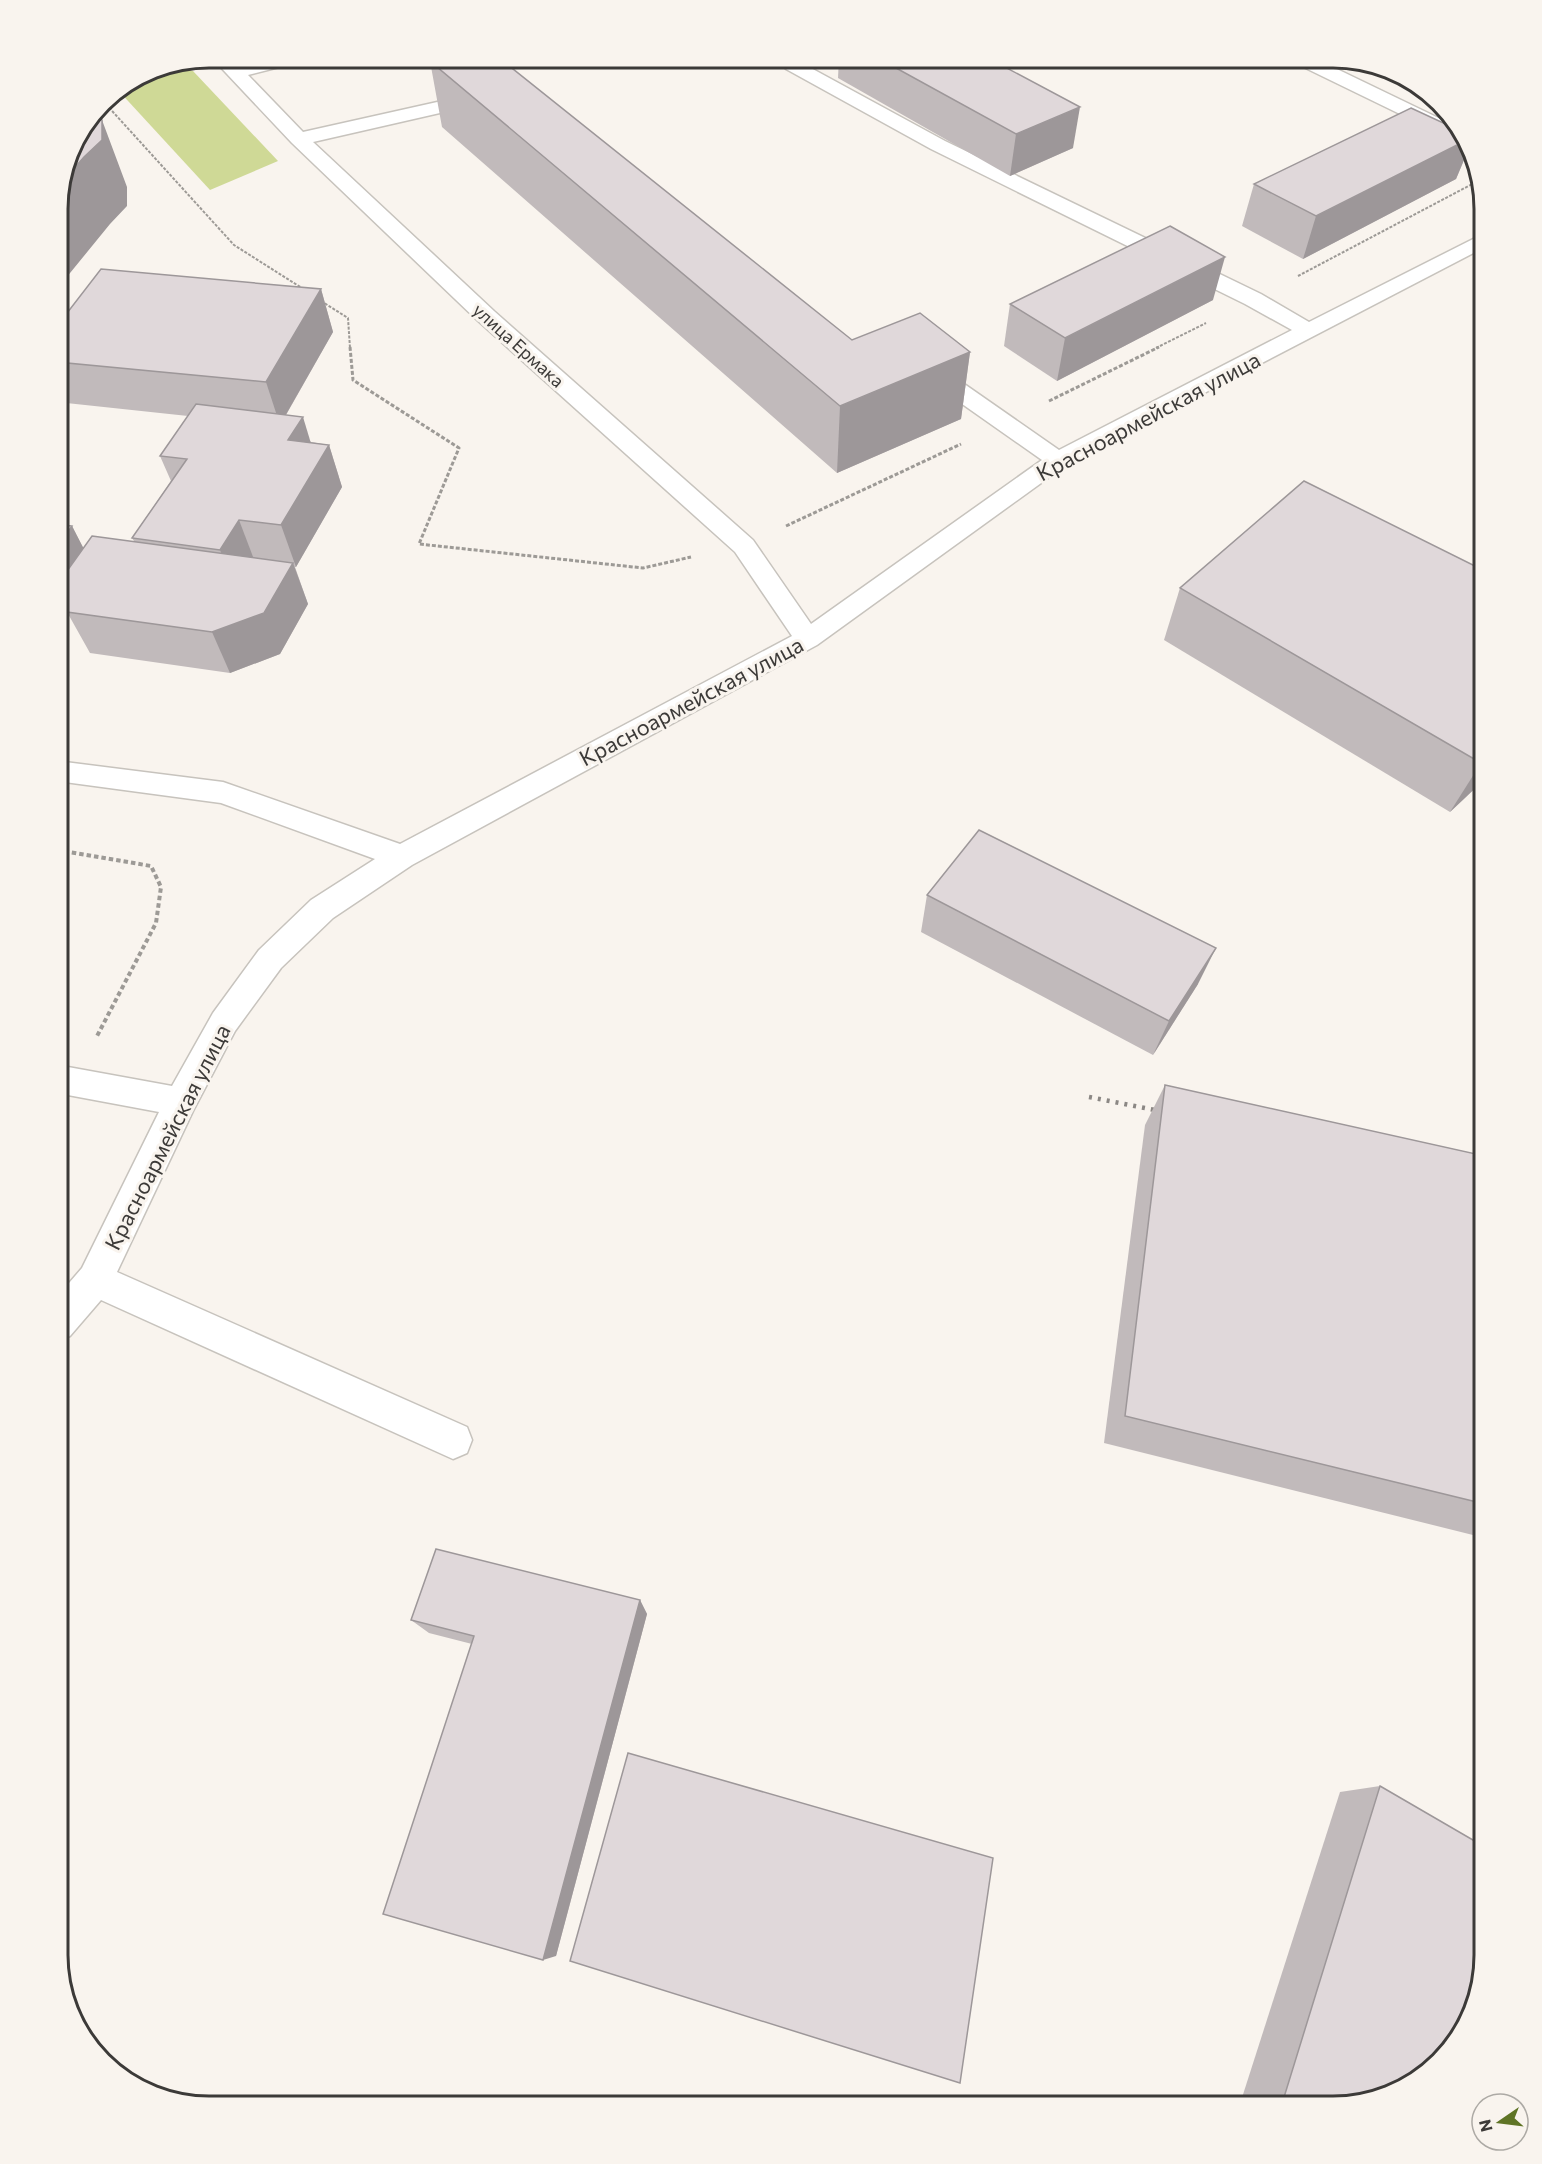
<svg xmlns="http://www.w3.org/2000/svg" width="1542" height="2164" font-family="Commissioner,sans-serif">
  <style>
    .green { fill: #cfd996 }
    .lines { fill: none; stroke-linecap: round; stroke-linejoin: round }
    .minor-casing { stroke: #c7c3bd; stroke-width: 3 }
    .path-far2 { stroke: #9d9a96; stroke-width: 2; stroke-dasharray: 3 1.5; stroke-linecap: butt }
    .path-far1 { stroke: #9d9a96; stroke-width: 3; stroke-dasharray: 4 2; stroke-linecap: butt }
    .path { stroke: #9d9a96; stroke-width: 4; stroke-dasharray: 4.5 3; stroke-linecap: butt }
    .minor { fill: #fff; fill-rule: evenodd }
    .rail { stroke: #8b8784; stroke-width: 4.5; stroke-dasharray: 3 6; stroke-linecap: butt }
    .wall { fill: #c1babb }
    .shaded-wall { fill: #9d9799 }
    .building { fill: #e0d8da; stroke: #9d9799; stroke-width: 1.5 }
    .labels { text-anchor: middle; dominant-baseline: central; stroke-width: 6; stroke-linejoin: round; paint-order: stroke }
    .far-street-label { font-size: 18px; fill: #3c3a38; stroke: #f9f4ee }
    .street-label { font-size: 22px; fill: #3c3a38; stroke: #f9f4ee }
    .rim { fill: none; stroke: #3c3a38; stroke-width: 3 }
  </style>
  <rect width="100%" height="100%" fill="#f9f4ee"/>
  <path class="green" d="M158 67 193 71 278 161 210 190 117 89 151 68Z"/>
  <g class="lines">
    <defs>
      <g id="minor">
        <path d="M211 57H230L239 67 276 57H306L303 61 248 75 303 132 482 92 488 94 491 98 488 102 313 142 494 311 753 540 811 624 1042 460 921 375 918 370 921 365 929 363 937 365 1059 450 1292 330 1245 304 931 149 786 69 783 65 786 61H798L945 141 1261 294 1309 322 1485 233V247L1066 465 817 645 412 865 333 918 281 968 235 1031 193 1111 117 1272 467 1427 472 1440 467 1453 453 1459 101 1300 70 1336 57 1341V1297L82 1268 159 1112 57 1093V1065L172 1086 213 1013 259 950 311 900 375 859 221 803 57 781V761L223 782 400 844 792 636 735 552 478 321 292 143Z"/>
        <path d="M1288 57H1312L1453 125 1455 129 1453 133H1439L1291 61Z"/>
      </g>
    </defs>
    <use href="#minor" class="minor-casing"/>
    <g class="path-far2">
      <path d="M103 101 234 245 305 290"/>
      <path d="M1298 276 1478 181"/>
      <path d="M321 301 348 318 350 348"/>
      <path d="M1156 348 1206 323"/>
    </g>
    <g class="path-far1">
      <path d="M350 347 353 380 459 448 419 544 643 568 691 557"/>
      <path d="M1049 401 1159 347"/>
      <path d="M786 526 961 444"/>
    </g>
    <path class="path" d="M57 850 151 866 161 887 156 923 96 1038"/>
    <use href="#minor" class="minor"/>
    <path class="rail" d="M1089 1097 1170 1113"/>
  </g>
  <g class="wall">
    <path d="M839 57H986L1073 148 1010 176 838 78Z"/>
    <path d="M430 61 852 340 970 352 961 419 837 473 442 127Z"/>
    <path d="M1385 70 1410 77 1416 84Z"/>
    <path d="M1465 133 1469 148 1456 179 1303 259 1242 226 1254 184Z"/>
    <path d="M321 289 333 332 286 415 311 442 329 445 342 487 296 567H295L308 604 280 654 230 673 90 653 67 612 60 596 57 600V524L72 526 83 548 134 541 132 538 171 481 160 456 188 416 57 402V326Z"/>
    <path d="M1213 300 1057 381 1004 346 1010 304Z"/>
    <path d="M1485 571V779L1450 812 1164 640 1180 588Z"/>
    <path d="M927 895 1198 984 1153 1055 921 932Z"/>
    <path d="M1165 1085 1485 1156V1538L1104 1443 1145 1125Z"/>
    <path d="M640 1600 647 1614 556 1956 472 1644 429 1633 411 1620Z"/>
    <path d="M1380 1786 1334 2107H1239L1340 1792Z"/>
  </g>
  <g class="shaded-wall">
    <path d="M1080 107 1073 148 1010 176 1016 134Z"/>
    <path d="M102 120 127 187V206L110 224 57 289V198L62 182Z"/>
    <path d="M1467 140 1469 148 1456 179 1303 259 1316 216Z"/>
    <path d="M1225 257 1213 300 1057 381 1065 338Z"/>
    <path d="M321 289 333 332 280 425 266 382Z"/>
    <path d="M970 352 961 419 837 473 840 406Z"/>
    <path d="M303 417 316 460 288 440Z"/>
    <path d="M329 445 342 487 296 567 281 525Z"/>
    <path d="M239 520 255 562 237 592 220 550Z"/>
    <path d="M72 526 87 555 57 599V547Z"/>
    <path d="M293 563 308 604 280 654 230 673 212 632Z"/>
    <path d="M1485 759V779L1450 812 1481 763Z"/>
    <path d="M1216 948 1198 984 1153 1055 1169 1021Z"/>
    <path d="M640 1600 647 1614 556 1956 543 1960Z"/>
  </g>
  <g class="building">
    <path d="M445 57H498L852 340 920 313 970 352 840 406 430 61Z"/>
    <path d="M876 57H986L1080 107 1016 134Z"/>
    <path d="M1411 108 1465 133 1467 140 1316 216 1254 184Z"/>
    <path d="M95 112 102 120V140L84 157 62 182 72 142Z"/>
    <path d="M1170 226 1225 257 1065 338 1010 304Z"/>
    <path d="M101 269 321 289 266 382 57 362V326Z"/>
    <path d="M196 404 303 417 288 440 329 445 281 525 239 520 220 550 132 538 187 459 160 456Z"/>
    <path d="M1304 481 1485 571V759L1481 763 1180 588Z"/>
    <path d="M57 524 72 526 57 547Z"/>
    <path d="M92 536 293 563 264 613 212 632 67 612 57 591V585Z"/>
    <path d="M979 830 1216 948 1169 1021 927 895Z"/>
    <path d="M1165 1085 1485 1156V1504L1125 1416Z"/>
    <path d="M436 1549 640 1600 543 1960 383 1914 474 1636 411 1620Z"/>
    <path d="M628 1753 993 1858 960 2083 570 1961Z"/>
    <path d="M1380 1786 1485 1847V1956L1465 2032 1410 2087 1334 2107H1281Z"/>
  </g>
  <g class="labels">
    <g class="far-street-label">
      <text transform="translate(519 345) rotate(42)">улица Ермака</text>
    </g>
    <g class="street-label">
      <text transform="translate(1148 416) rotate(-28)">Красноармейская улица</text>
      <text transform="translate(691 701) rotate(-28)">Красноармейская улица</text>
      <text transform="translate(167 1137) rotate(-63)">Красноармейская улица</text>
    </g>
  </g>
  <path d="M0 0H1542V2164H0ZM209 68H1333A141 141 0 0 1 1474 209V1955A141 141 0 0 1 1333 2096H209A141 141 0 0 1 68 1955V209A141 141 0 0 1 209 68Z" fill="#f9f4ee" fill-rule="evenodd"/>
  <path class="rim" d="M209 68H1333A141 141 0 0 1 1474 209V1955A141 141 0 0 1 1333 2096H209A141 141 0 0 1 68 1955V209A141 141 0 0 1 209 68Z"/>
  <g transform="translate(1500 2122) rotate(256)"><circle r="28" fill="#f9f4ee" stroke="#adaaa5" stroke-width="1.5"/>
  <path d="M0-4.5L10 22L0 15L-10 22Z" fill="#5f7425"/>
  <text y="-9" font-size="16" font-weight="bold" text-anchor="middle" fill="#3c3a38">N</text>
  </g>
</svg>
